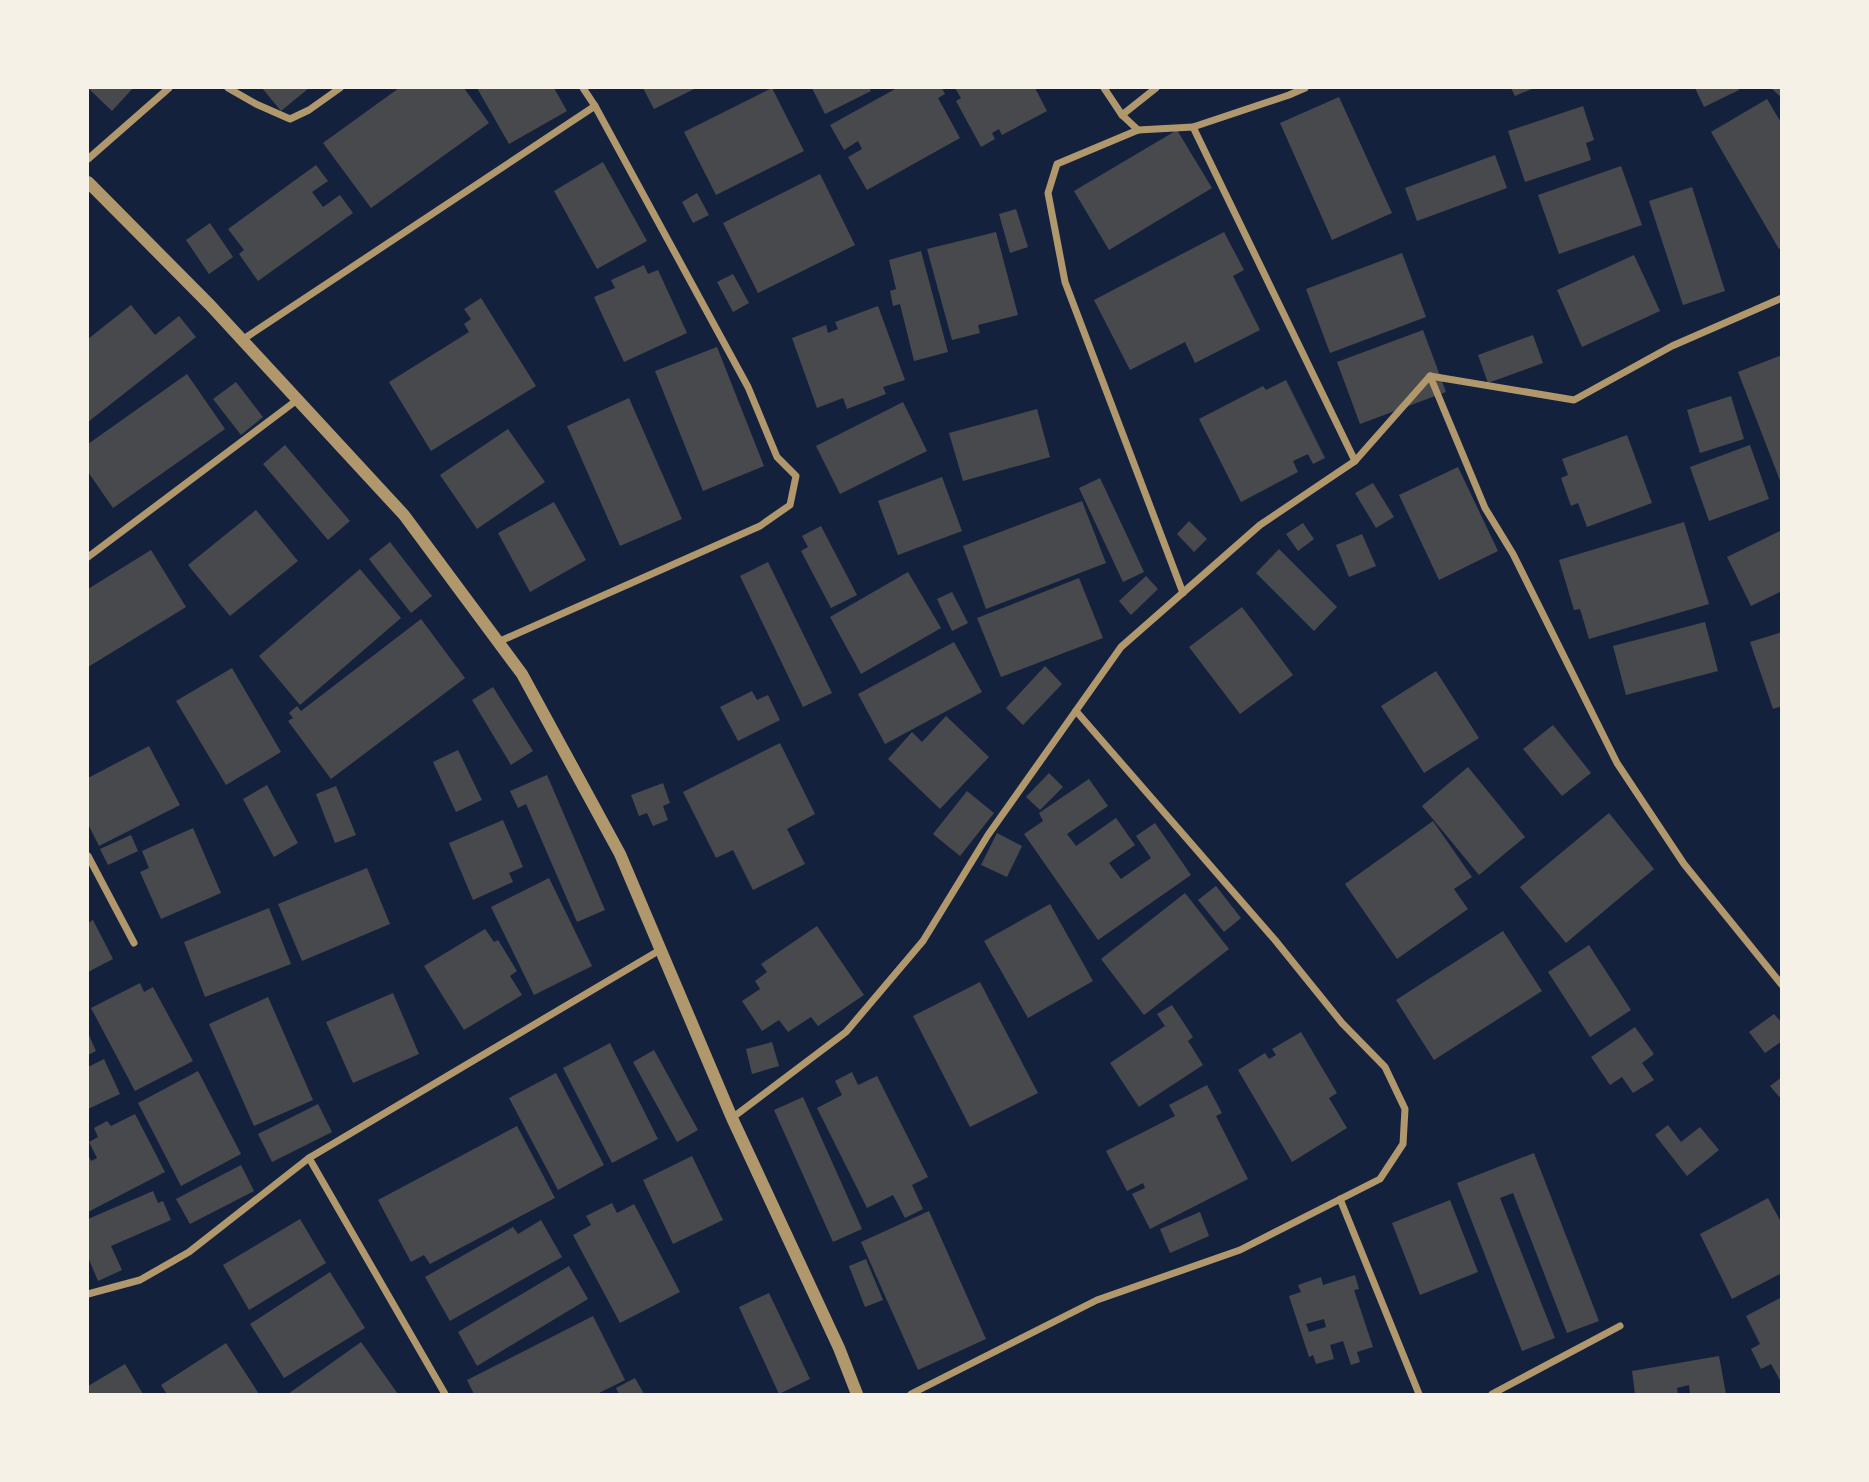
<svg xmlns="http://www.w3.org/2000/svg" width="1869" height="1482" font-family="'Archivo Narrow',sans-serif">
  <style>
    .building { fill: #48494c; fill-rule: evenodd }
    .lines { fill: none; stroke-linecap: round; stroke-linejoin: round }
    .minor { stroke: #b1986c; stroke-width: 7 }
    .tertiary { stroke: #b1986c; stroke-width: 12 }
  </style>
  <rect width="100%" height="100%" fill="#14213d"/>
  <g class="building">
    <path d="M88 88H133L112 111Z"/>
    <path d="M262 88H309L281 111Z"/>
    <path d="M399 88H464L489 123 371 208 323 143Z"/>
    <path d="M477 88H554L567 111 509 144Z"/>
    <path d="M643 88H696L654 109Z"/>
    <path d="M772 88 804 151 716 195 684 132Z"/>
    <path d="M812 88H869L871 91 825 114Z"/>
    <path d="M897 88H942L945 94 938 98 960 138 867 190 848 157 862 149 858 141 844 150 830 125Z"/>
    <path d="M955 88H1035L1047 111 1002 135 999 129 992 133 995 139 981 147 956 101 961 98Z"/>
    <path d="M1511 88H1534L1515 96Z"/>
    <path d="M1695 88H1738L1739 90 1704 107Z"/>
    <path d="M1771 88H1782V98Z"/>
    <path d="M1339 97 1392 213 1332 240 1280 123Z"/>
    <path d="M1767 99 1782 124V248L1779 249 1711 132Z"/>
    <path d="M1583 106 1594 140 1586 143 1591 160 1525 182 1508 131Z"/>
    <path d="M1177 130 1212 188 1109 250 1074 191Z"/>
    <path d="M1495 155 1507 188 1417 221 1405 188Z"/>
    <path d="M603 162 647 241 597 269 554 191Z"/>
    <path d="M316 165 328 181 312 192 323 207 340 195 353 213 258 281 239 254 244 250 228 229Z"/>
    <path d="M1621 166 1642 225 1559 254 1538 195Z"/>
    <path d="M820 174 855 245 758 293 723 223Z"/>
    <path d="M1692 187 1725 291 1683 305 1649 201Z"/>
    <path d="M697 193 709 215 693 223 682 202Z"/>
    <path d="M1016 209 1028 247 1010 253 999 214Z"/>
    <path d="M210 223 233 257 209 274 186 240Z"/>
    <path d="M996 232 1018 315 978 325 980 333 952 340 927 249Z"/>
    <path d="M1224 232 1244 270 1233 276 1260 330 1195 363 1185 342 1130 370 1094 300Z"/>
    <path d="M921 251 948 352 914 361 900 304 893 306 890 291 896 289 889 260Z"/>
    <path d="M1402 253 1426 317 1330 353 1306 289Z"/>
    <path d="M1634 255 1660 311 1582 347 1557 290Z"/>
    <path d="M644 265 648 274 658 270 687 333 624 362 594 297 615 288 611 280Z"/>
    <path d="M733 274 749 303 733 312 717 282Z"/>
    <path d="M481 298 536 386 431 451 389 382 469 332 464 324 471 319 464 309Z"/>
    <path d="M131 305 155 335 179 316 196 337 88 422V339Z"/>
    <path d="M878 306 905 380 883 387 886 394 847 409 843 398 817 408 792 338 826 325 828 333 838 329 835 322Z"/>
    <path d="M1423 330 1446 392 1360 424 1337 362Z"/>
    <path d="M1533 335 1543 363 1488 383 1478 355Z"/>
    <path d="M717 347 764 466 703 491 655 371Z"/>
    <path d="M1782 355V483H1781L1738 372Z"/>
    <path d="M187 374 225 429 113 508 88 472V444Z"/>
    <path d="M1286 380 1325 458 1313 464 1308 454 1293 461 1298 472 1241 502 1199 419 1263 386 1266 390Z"/>
    <path d="M236 382 263 417 241 435 213 399Z"/>
    <path d="M1731 396 1744 439 1700 453 1687 410Z"/>
    <path d="M629 398 682 519 620 546 567 426Z"/>
    <path d="M903 402 927 451 840 494 816 446Z"/>
    <path d="M1037 409 1050 457 963 481 949 433Z"/>
    <path d="M508 429 545 482 477 529 440 475Z"/>
    <path d="M1627 435 1652 503 1587 527 1578 503 1571 506 1561 478 1568 475 1562 459Z"/>
    <path d="M285 445 350 521 328 540 263 464Z"/>
    <path d="M1750 445 1769 499 1709 521 1690 467Z"/>
    <path d="M1458 467 1498 551 1439 580 1399 495Z"/>
    <path d="M942 477 962 531 898 555 878 501Z"/>
    <path d="M1100 478 1144 572 1123 582 1079 488Z"/>
    <path d="M1373 483 1394 517 1376 528 1355 493Z"/>
    <path d="M1082 501 1106 563 986 609 963 546Z"/>
    <path d="M554 502 586 560 530 592 498 533Z"/>
    <path d="M256 510 298 561 230 616 188 565Z"/>
    <path d="M1189 521 1207 539 1194 552 1177 534Z"/>
    <path d="M1684 522 1709 604 1589 639 1580 609 1574 610 1559 560Z"/>
    <path d="M1303 523 1314 539 1298 551 1286 534Z"/>
    <path d="M821 526 857 595 831 608 801 551 808 547 802 536Z"/>
    <path d="M1782 530V591L1751 606 1727 557Z"/>
    <path d="M1362 534 1376 566 1349 577 1336 545Z"/>
    <path d="M390 542 432 596 411 613 369 559Z"/>
    <path d="M1279 549 1337 607 1314 631 1256 573Z"/>
    <path d="M151 550 186 607 88 667V589Z"/>
    <path d="M768 562 832 693 803 707 740 576Z"/>
    <path d="M360 569 401 618 300 705 259 656Z"/>
    <path d="M908 572 941 628 861 674 830 617Z"/>
    <path d="M1146 576 1158 589 1131 615 1119 601Z"/>
    <path d="M1079 578 1103 638 1001 677 977 618Z"/>
    <path d="M952 592 968 623 952 631 937 599Z"/>
    <path d="M1242 607 1293 675 1240 714 1189 647Z"/>
    <path d="M421 619 465 678 331 779 288 721 293 718 289 713 297 706 301 711Z"/>
    <path d="M1705 622 1718 671 1626 695 1613 646Z"/>
    <path d="M1782 632V706L1773 709 1750 642Z"/>
    <path d="M954 642 982 692 885 744 858 694Z"/>
    <path d="M1045 666 1062 684 1023 725 1006 708Z"/>
    <path d="M232 668 281 752 226 785 176 701Z"/>
    <path d="M1436 671 1479 738 1424 773 1381 706Z"/>
    <path d="M493 687 533 751 511 765 472 700Z"/>
    <path d="M752 691 757 700 768 695 780 720 738 741 720 707Z"/>
    <path d="M946 716 989 757 940 809 888 759 912 732 922 742Z"/>
    <path d="M1553 725 1591 773 1562 796 1523 749Z"/>
    <path d="M780 743 815 814 787 829 805 864 753 890 733 850 716 858 683 792Z"/>
    <path d="M149 746 180 805 99 846 88 824V778Z"/>
    <path d="M458 750 482 800 456 812 433 762Z"/>
    <path d="M1468 767 1525 837 1479 875 1422 806Z"/>
    <path d="M1049 773 1063 787 1040 810 1026 797Z"/>
    <path d="M547 775 605 910 577 922 526 804 518 808 510 791Z"/>
    <path d="M1089 779 1108 806 1067 834 1076 846 1116 818 1135 845 1109 863 1121 879 1151 858 1136 836 1155 823 1191 875 1098 940 1024 834 1043 821 1039 813Z"/>
    <path d="M663 783 670 803 663 806 668 820 653 826 647 813 639 816 631 795Z"/>
    <path d="M267 785 298 843 274 857 243 799Z"/>
    <path d="M336 786 356 835 335 843 316 794Z"/>
    <path d="M967 791 994 813 960 856 933 834Z"/>
    <path d="M1609 813 1654 869 1566 943 1520 887Z"/>
    <path d="M503 820 523 867 509 873 513 882 473 900 449 843Z"/>
    <path d="M1433 821 1472 877 1454 889 1468 909 1397 959 1345 884Z"/>
    <path d="M193 828 221 893 161 919 140 872 149 868 142 851Z"/>
    <path d="M997 833 1022 846 1007 877 981 865Z"/>
    <path d="M131 835 138 851 108 865 100 849Z"/>
    <path d="M367 868 390 924 302 961 278 904Z"/>
    <path d="M549 878 592 966 534 995 491 907Z"/>
    <path d="M1216 886 1241 918 1224 932 1198 900Z"/>
    <path d="M1185 893 1229 949 1144 1015 1101 959Z"/>
    <path d="M1050 904 1093 981 1028 1018 984 941Z"/>
    <path d="M269 908 291 964 205 997 184 942Z"/>
    <path d="M93 920 113 959 88 972V923Z"/>
    <path d="M817 926 864 995 818 1026 811 1017 788 1032 779 1020 762 1031 742 1001 760 989 755 981 767 972 761 964Z"/>
    <path d="M485 929 494 942 498 940 517 971 510 976 522 995 464 1030 424 966Z"/>
    <path d="M1503 931 1542 991 1434 1060 1396 1000Z"/>
    <path d="M1589 945 1631 1010 1590 1037 1548 972Z"/>
    <path d="M980 982 1038 1093 970 1127 913 1016Z"/>
    <path d="M140 983 144 992 153 987 193 1061 135 1091 91 1008Z"/>
    <path d="M393 993 419 1054 353 1083 326 1022Z"/>
    <path d="M268 997 313 1100 254 1126 209 1024Z"/>
    <path d="M1172 1005 1193 1037 1188 1041 1203 1065 1139 1107 1110 1063 1165 1026 1157 1014Z"/>
    <path d="M1774 1014 1782 1023V1041L1765 1053 1749 1032Z"/>
    <path d="M1635 1027 1654 1054 1642 1063 1654 1080 1633 1093 1622 1077 1610 1085 1591 1057Z"/>
    <path d="M1301 1032 1337 1093 1329 1098 1347 1128 1292 1162 1238 1070 1265 1053 1269 1059 1276 1055 1272 1049Z"/>
    <path d="M88 1033 96 1051 88 1055Z"/>
    <path d="M772 1042 779 1066 752 1074 746 1049Z"/>
    <path d="M610 1043 658 1139 612 1163 563 1068Z"/>
    <path d="M654 1050 698 1130 677 1142 633 1062Z"/>
    <path d="M104 1059 120 1094 88 1109V1067Z"/>
    <path d="M198 1071 241 1154 181 1186 138 1103Z"/>
    <path d="M852 1072 858 1085 877 1076 928 1177 912 1185 923 1209 905 1218 893 1195 867 1208 817 1108 842 1095 835 1081Z"/>
    <path d="M556 1073 604 1165 558 1190 509 1098Z"/>
    <path d="M1782 1077V1100L1770 1086Z"/>
    <path d="M1207 1085 1222 1113 1216 1116 1248 1179 1150 1229 1132 1194 1145 1188 1143 1183 1127 1191 1106 1151 1175 1116 1169 1105Z"/>
    <path d="M803 1097 862 1229 833 1242 774 1110Z"/>
    <path d="M318 1104 332 1132 272 1162 258 1134Z"/>
    <path d="M135 1114 165 1172 88 1212V1155L91 1161 97 1158 89 1142 98 1137 94 1128 107 1121 111 1126Z"/>
    <path d="M1668 1125 1681 1142 1700 1127 1719 1150 1687 1176 1655 1135Z"/>
    <path d="M517 1126 555 1198 430 1264 424 1255 411 1262 378 1200Z"/>
    <path d="M1534 1153 1599 1321 1567 1333 1513 1193 1500 1198 1555 1338 1522 1351 1457 1183Z"/>
    <path d="M692 1156 723 1220 673 1244 643 1180Z"/>
    <path d="M241 1165 254 1191 190 1224 176 1199Z"/>
    <path d="M153 1191 158 1203 163 1201 171 1220 111 1246 122 1270 98 1281 88 1257V1219Z"/>
    <path d="M1768 1198 1782 1224V1273L1732 1299 1700 1234Z"/>
    <path d="M1450 1200 1478 1272 1420 1295 1392 1223Z"/>
    <path d="M612 1203 617 1213 634 1204 680 1292 620 1323 573 1235 591 1225 586 1216Z"/>
    <path d="M929 1211 986 1339 918 1370 861 1242Z"/>
    <path d="M1200 1212 1209 1236 1170 1253 1160 1229Z"/>
    <path d="M300 1219 326 1263 249 1310 223 1265Z"/>
    <path d="M541 1220 562 1257 450 1321 425 1277 513 1227 518 1234Z"/>
    <path d="M866 1259 883 1300 865 1307 849 1266Z"/>
    <path d="M569 1266 588 1299 477 1366 458 1332Z"/>
    <path d="M330 1272 365 1328 284 1378 250 1324Z"/>
    <path d="M1355 1275 1359 1289 1354 1290 1373 1347 1357 1352 1360 1362 1351 1365 1343 1341 1330 1345 1334 1359 1316 1364 1313 1355 1309 1357 1289 1296 1301 1292 1298 1285 1321 1277 1323 1285ZM1324 1319 1326 1327 1309 1332 1306 1324Z"/>
    <path d="M769 1293 810 1379 779 1394 739 1307Z"/>
    <path d="M1782 1297V1384L1771 1364 1761 1369 1751 1349 1760 1344 1746 1316Z"/>
    <path d="M593 1316 625 1380 597 1394H474L467 1380Z"/>
    <path d="M361 1342 398 1394H288Z"/>
    <path d="M226 1343 259 1394H167L161 1385Z"/>
    <path d="M1719 1356 1726 1394H1690L1689 1385 1677 1388 1678 1394H1635L1632 1371Z"/>
    <path d="M125 1364 143 1394H88V1386Z"/>
    <path d="M635 1378 644 1394H619L616 1388Z"/>
  </g>
  <g class="lines">
    <g class="minor">
      <path d="M228 88 256 104 290 119 309 110 340 88"/>
      <path d="M583 88 595 106"/>
      <path d="M1104 88 1122 115 1138 130"/>
      <path d="M1122 115 1156 88"/>
      <path d="M1193 127 1289 95 1305 88"/>
      <path d="M88 159 169 88"/>
      <path d="M242 340 595 106 748 387 777 457 796 476 790 505 760 526 498 642"/>
      <path d="M1430 376 1485 508 1513 554 1617 763 1684 864 1782 985"/>
      <path d="M88 557 297 400"/>
      <path d="M1183 593 1065 282 1048 193 1057 164 1138 130 1193 127 1355 461"/>
      <path d="M88 856 134 943"/>
      <path d="M732 1118 846 1032 923 941 988 835 1121 647 1260 525 1355 461 1430 376 1574 400 1672 346 1782 298"/>
      <path d="M309 1158 445 1394"/>
      <path d="M1340 1199 1419 1394"/>
      <path d="M88 1294 140 1280 189 1252 309 1158 660 950"/>
      <path d="M911 1394 1097 1300 1240 1250 1380 1179 1403 1144 1405 1109 1385 1067 1342 1023 1275 940 1076 711"/>
      <path d="M1492 1394 1620 1326"/>
    </g>
    <path class="tertiary" d="M88 182 210 305 404 515 522 674 620 854 732 1118 839 1348 857 1394"/>
  </g>
  <rect width="1869" height="1482" fill="none" stroke="#f6f1e7" stroke-width="178"/>
</svg>
